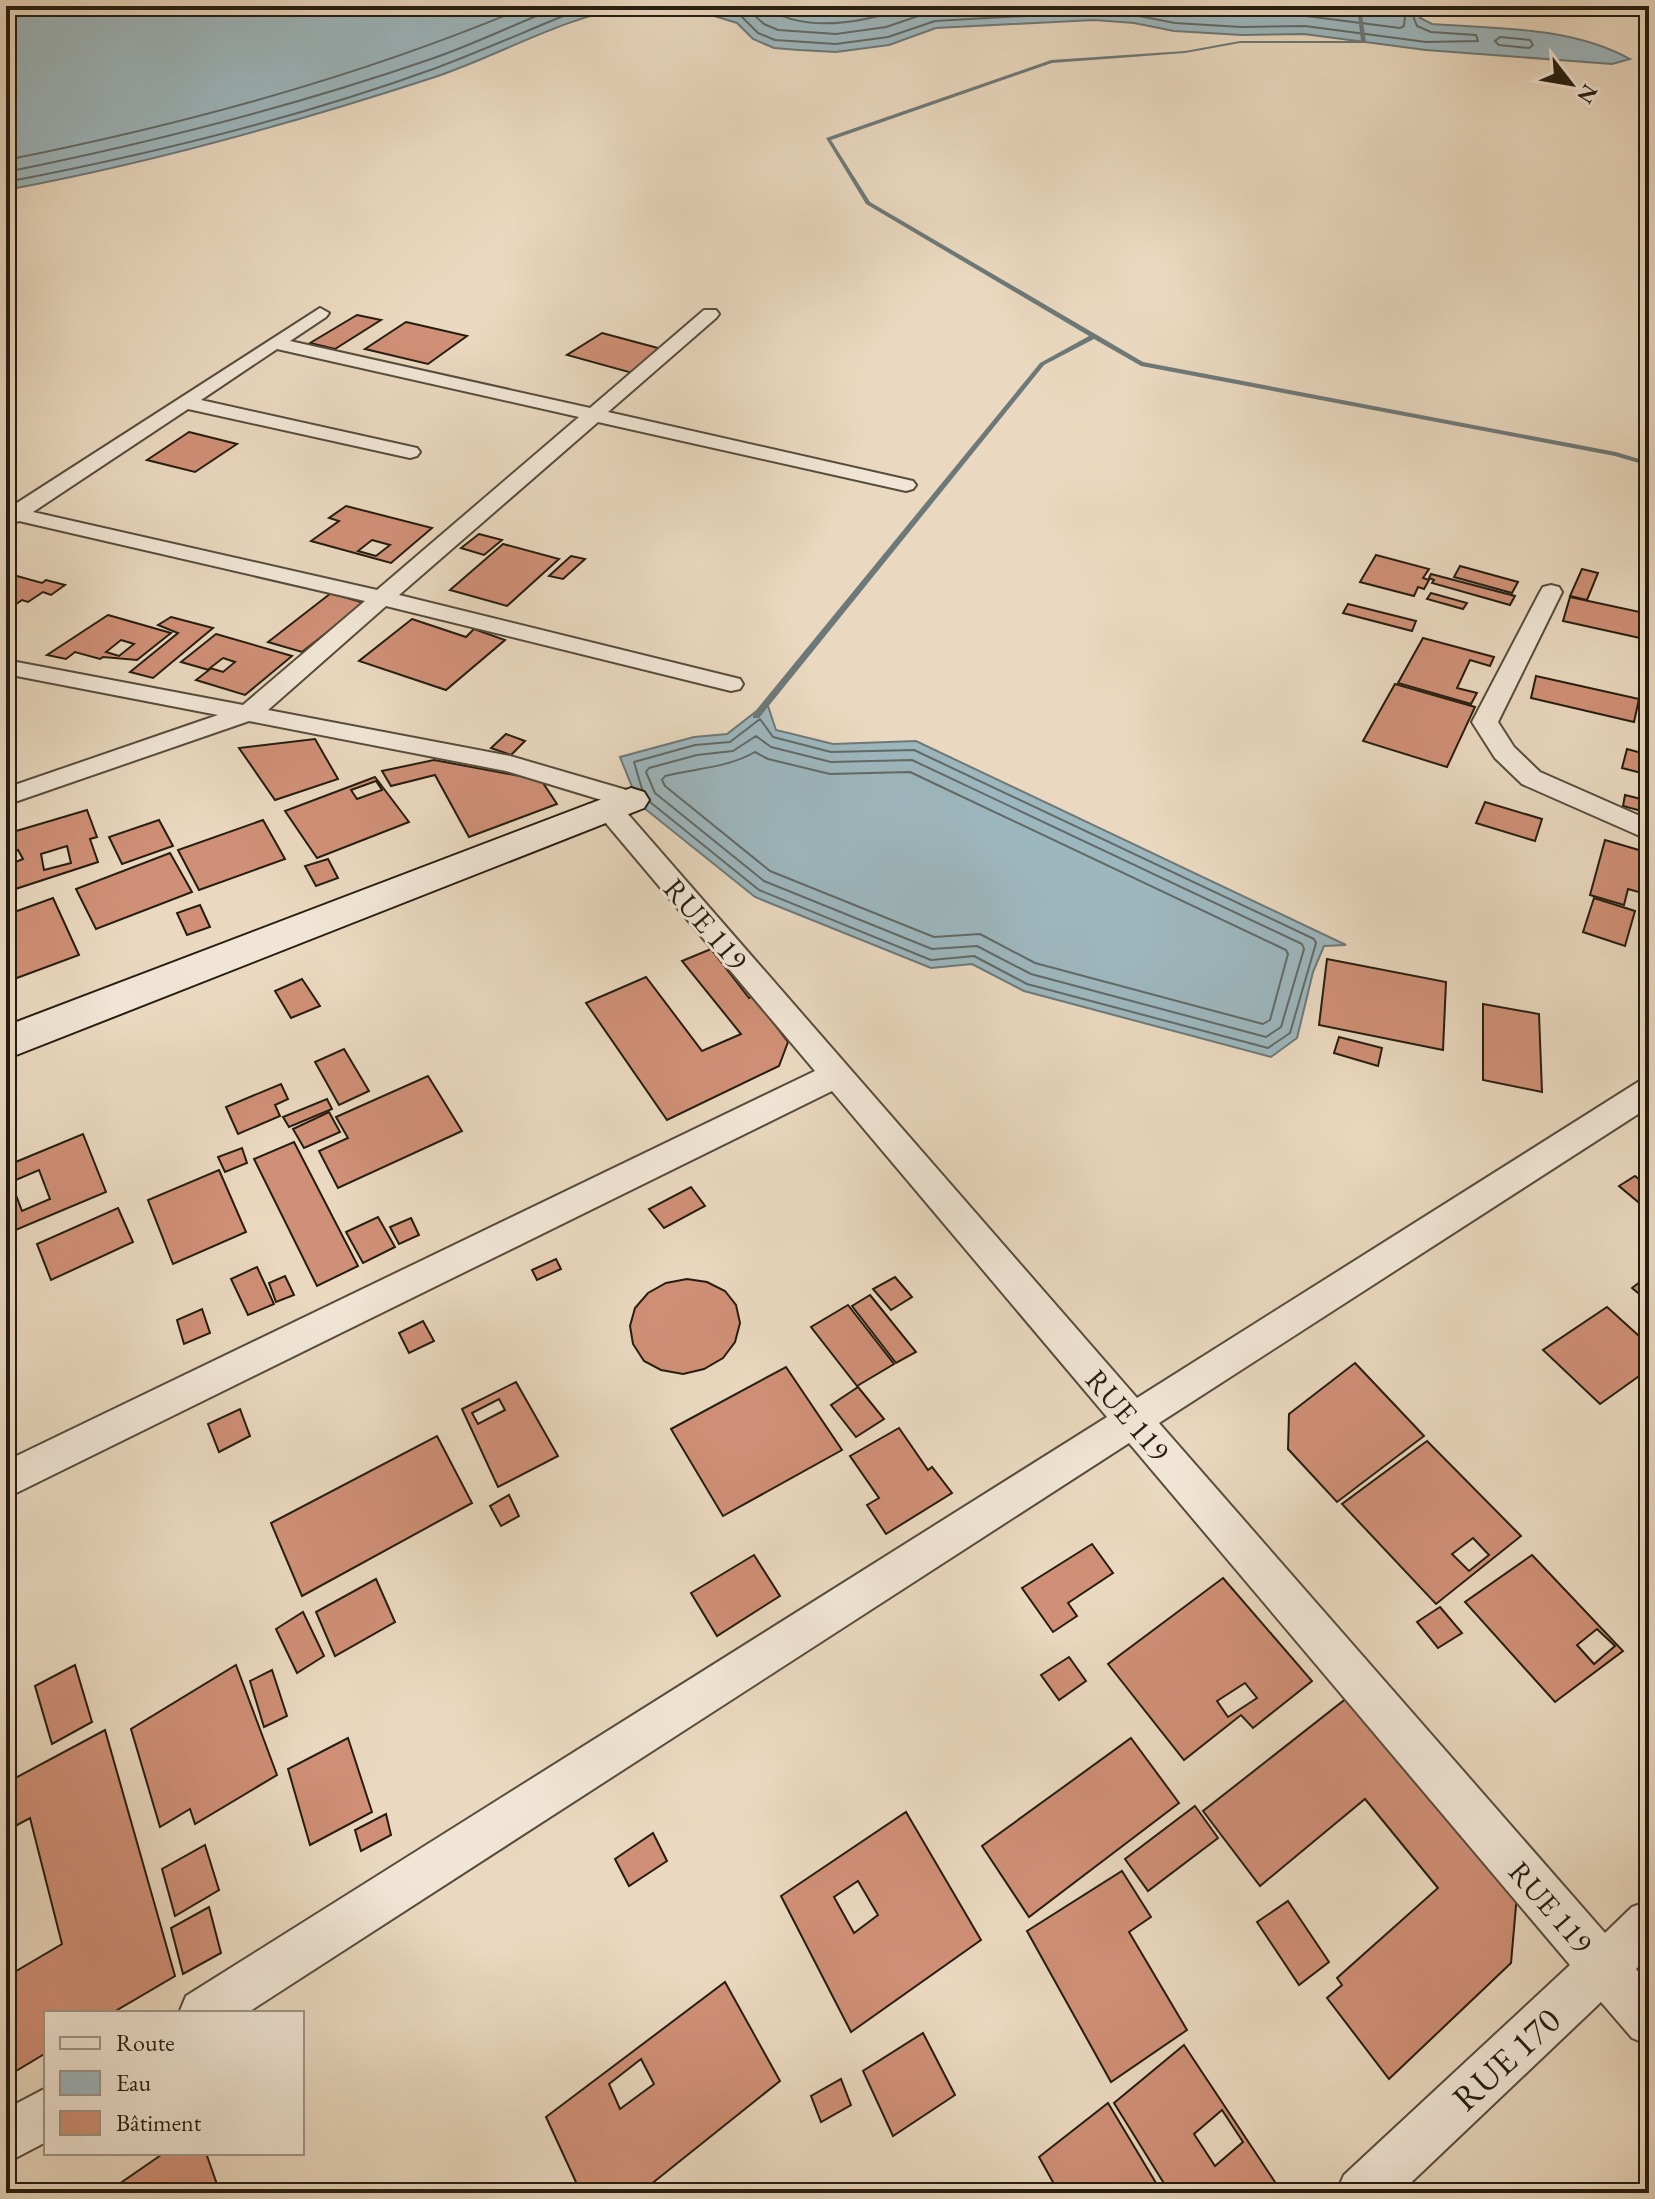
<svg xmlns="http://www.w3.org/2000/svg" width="1655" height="2199" font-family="'EB Garamond',serif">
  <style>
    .water { fill: #9db7be; stroke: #6d7978; stroke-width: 2 }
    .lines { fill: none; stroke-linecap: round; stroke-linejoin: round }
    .shore { stroke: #616a67; stroke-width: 2 }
    .stream { fill: #6d7978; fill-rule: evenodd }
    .building { fill: #d09077; stroke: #251d10; stroke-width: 2; fill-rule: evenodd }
    .street-casing { stroke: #564c3c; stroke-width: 4 }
    .secondary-casing { stroke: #251d10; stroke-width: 4 }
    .street { fill: #f1e6d6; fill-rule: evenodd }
    .secondary { fill: #f1e6d6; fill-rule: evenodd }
    .labels { text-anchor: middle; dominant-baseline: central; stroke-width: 6; stroke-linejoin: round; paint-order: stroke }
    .street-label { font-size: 30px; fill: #251d10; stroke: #f1e6d6 }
    .near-street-label { font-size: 36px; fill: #251d10; stroke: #f1e6d6 }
  </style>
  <rect width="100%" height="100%" fill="#ead9c0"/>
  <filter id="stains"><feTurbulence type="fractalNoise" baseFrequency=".0025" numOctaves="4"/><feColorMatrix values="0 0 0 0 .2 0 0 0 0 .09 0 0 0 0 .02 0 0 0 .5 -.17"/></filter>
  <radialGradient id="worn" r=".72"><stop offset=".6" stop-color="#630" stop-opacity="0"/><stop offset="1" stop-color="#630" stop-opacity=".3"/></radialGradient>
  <g class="water">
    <path d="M6 6H635C564 16 503 54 435 77 294 123 152 163 6 190Z"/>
    <path d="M682 6H1600C1547 25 1480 7 1425 12L1420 18 1432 24C1497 29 1571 26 1630 59L1612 64 1426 50 1304 34 1242 35 1174 31 1134 23 1094 20 936 28 889 45 836 52 799 50 774 48 753 39 737 23Z"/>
    <path d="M767 703 776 730 833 744 916 741 1346 945 1324 946 1313 972 1297 1038 1271 1057 1024 991 972 964 931 968 755 897 639 804 620 757 694 737 727 734Z"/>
  </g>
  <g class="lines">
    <g class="shore">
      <path d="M713 6 740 15 758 33 775 40 836 44 888 37 935 21 1093 12 1134 15 1175 23 1241 27 1305 26 1426 42 1478 41 1476 35 1431 32 1417 26 1413 16 1420 6"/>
      <path d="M744 6 764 24 778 30 836 34 886 27 933 11 986 6"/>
      <path d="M763 6C805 35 866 22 911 6"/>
      <path d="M1141 6 1176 14 1306 16 1400 28 1404 26 1406 6"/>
      <path d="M1500 37 1530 40 1533 45 1529 48 1499 45 1495 41Z"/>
      <path d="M6 160C185 124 360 77 528 6"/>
      <path d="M6 172C150 143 292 107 431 59 475 44 517 23 561 6"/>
      <path d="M6 182C152 154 296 119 436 68 487 49 537 26 588 6"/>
      <path d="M756 736 771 747 831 762 912 760 1302 944 1304 949 1281 1027 1266 1037 1031 974 977 946 932 949 764 881 655 793 646 772 649 768 697 755 733 751Z"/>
      <path d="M755 752 768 759 830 774 910 772 1286 950 1288 954 1270 1020 1263 1024 1035 963 980 934 934 937 770 871 665 786 662 780 665 776C696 768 727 768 755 752Z"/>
      <path d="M642 789 634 762 695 745 730 742 760 719 773 737 831 752 914 750 1314 939 1316 943 1290 1033 1268 1048 1027 984 974 956 931 960 759 890 650 802"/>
    </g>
    <path class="stream" d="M1370 6H1375L1362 15 1366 42 1364 43H1240L1185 53 1052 63 831 140 870 202 1143 362 1616 452 1649 462V466L1615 456 1141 366 1094 339 1044 365 759 718H753V714L1040 363 1089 336 866 204 826 138 1051 60 1185 51 1240 41H1361L1358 15Z"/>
  </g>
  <g class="building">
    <path d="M357 315 381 320 335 349 310 343Z"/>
    <path d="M406 322 467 336 428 364 365 349Z"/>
    <path d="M602 333 669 351 636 374 567 355Z"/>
    <path d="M189 432 237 444 195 472 147 460Z"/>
    <path d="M346 506 432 528 391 563 311 541 339 521 329 518ZM372 540 390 545 376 556 358 551Z"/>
    <path d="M479 534 502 540 484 555 461 548Z"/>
    <path d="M503 544 559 559 507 606 450 590Z"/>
    <path d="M1376 555 1429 569 1423 578 1429 580 1424 589 1418 587 1414 596 1360 582Z"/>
    <path d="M571 556 585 559 563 579 549 576Z"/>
    <path d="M1460 566 1518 582 1512 593 1454 577Z"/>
    <path d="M1582 569 1598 573 1587 600 1570 596Z"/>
    <path d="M6 573 42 583 46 580 65 585 51 595 43 592 28 602 22 600 6 611Z"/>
    <path d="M1431 574 1515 596 1510 605 1432 583 1434 580 1429 578Z"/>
    <path d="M331 593 364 603 302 652 268 642Z"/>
    <path d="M1431 593 1467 603 1463 609 1427 599Z"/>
    <path d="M1570 597 1649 614V640L1563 621Z"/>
    <path d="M1348 604 1416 621 1412 631 1343 613Z"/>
    <path d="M108 615 171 633 137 660 103 657 100 659 75 652 66 659 47 655ZM121 640 134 644 119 656 106 652Z"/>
    <path d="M171 617 213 628 153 678 130 672 178 633 158 625Z"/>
    <path d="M412 619 466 637 474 629 505 640 446 690 359 661Z"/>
    <path d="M216 634 292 656 245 695 196 680 209 670 181 662ZM223 658 235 662 223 672 210 668Z"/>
    <path d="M1423 638 1494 657 1490 666 1470 660 1457 688 1477 693 1471 704 1398 683Z"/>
    <path d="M1536 676 1639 699 1634 722 1531 698Z"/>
    <path d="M1395 684 1475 707 1447 767 1363 741Z"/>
    <path d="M506 734 525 741 511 755 491 748Z"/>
    <path d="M315 739 338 779 275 800 239 748Z"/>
    <path d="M1627 749 1649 755V775L1622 768Z"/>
    <path d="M434 760 541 780 557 804 469 837 435 775 391 786 382 771Z"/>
    <path d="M375 777 409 822 317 858 285 811ZM376 781 382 790 357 799 351 790Z"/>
    <path d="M1625 795 1649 801V813L1623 806Z"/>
    <path d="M1485 802 1542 819 1535 841 1476 823Z"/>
    <path d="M87 810 97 837 90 839 98 862 6 892V866L23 859 18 850 6 854V834ZM67 846 71 863 44 870 41 854Z"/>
    <path d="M159 820 173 846 122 864 109 837Z"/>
    <path d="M263 820 285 859 199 890 178 850Z"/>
    <path d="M1605 840 1649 853V895L1628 889 1624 905 1590 895Z"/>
    <path d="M170 853 192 892 96 929 76 889Z"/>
    <path d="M328 859 338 878 316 886 305 866Z"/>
    <path d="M53 898 79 955 6 982V915Z"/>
    <path d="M1594 898 1635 911 1625 946 1583 932Z"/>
    <path d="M200 905 210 927 187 935 177 913Z"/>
    <path d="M711 949 749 998 753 996 788 1042 779 1066 667 1120 586 1003 646 977 702 1051 741 1034 682 961Z"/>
    <path d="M1327 959 1446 982 1443 1050 1319 1025Z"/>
    <path d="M302 979 320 1006 291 1018 275 991Z"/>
    <path d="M1483 1004 1539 1014 1542 1092 1483 1080Z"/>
    <path d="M1339 1037 1382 1048 1378 1066 1334 1053Z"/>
    <path d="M344 1049 369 1091 339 1105 315 1062Z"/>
    <path d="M428 1076 462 1131 338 1188 319 1151 348 1138 336 1117Z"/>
    <path d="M281 1084 288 1099 275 1105 280 1116 238 1134 226 1107Z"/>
    <path d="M327 1099 332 1109 289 1127 283 1117Z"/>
    <path d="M329 1112 340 1132 304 1148 293 1129Z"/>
    <path d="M83 1134 106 1192 6 1234V1166ZM39 1170 50 1199 22 1211 11 1182Z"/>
    <path d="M294 1142 358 1266 317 1286 254 1159Z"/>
    <path d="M242 1148 247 1163 225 1172 218 1157Z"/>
    <path d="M219 1170 246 1232 173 1264 148 1200Z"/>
    <path d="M1635 1176 1649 1187V1211L1619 1186Z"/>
    <path d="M691 1187 705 1206 664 1228 649 1209Z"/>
    <path d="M118 1208 133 1242 51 1280 37 1244Z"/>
    <path d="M378 1217 395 1247 363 1263 346 1232Z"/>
    <path d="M411 1218 419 1235 399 1244 390 1227Z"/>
    <path d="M556 1259 561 1269 537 1280 532 1270Z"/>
    <path d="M257 1267 274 1304 248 1315 231 1279Z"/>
    <path d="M1649 1275V1302L1632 1288Z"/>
    <path d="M285 1276 294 1295 276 1302 269 1283Z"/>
    <path d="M895 1277 912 1297 891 1310 873 1289Z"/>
    <path d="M687 1279 707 1282 725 1291 736 1305 740 1323 735 1342 723 1358 704 1369 683 1374 661 1370 644 1361 633 1344 630 1326 635 1308 648 1293 666 1283Z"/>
    <path d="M870 1295 916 1352 896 1363 852 1306Z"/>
    <path d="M848 1305 894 1364 857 1386 811 1327Z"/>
    <path d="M1607 1307 1649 1345V1369L1600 1404 1543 1350Z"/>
    <path d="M202 1309 210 1333 184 1344 177 1320Z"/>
    <path d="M423 1321 434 1341 409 1353 399 1333Z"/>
    <path d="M1355 1363 1424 1436 1337 1502 1288 1449 1289 1414Z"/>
    <path d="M786 1367 842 1450 723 1516 671 1429Z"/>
    <path d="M516 1382 558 1456 498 1487 462 1409ZM499 1399 505 1410 478 1424 472 1413Z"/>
    <path d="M858 1387 884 1419 856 1437 831 1405Z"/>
    <path d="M240 1409 250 1436 219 1452 208 1424Z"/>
    <path d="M899 1428 928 1470 932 1467 952 1493 886 1534 867 1505 879 1498 850 1456Z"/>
    <path d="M437 1436 472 1503 302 1596 271 1523Z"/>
    <path d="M1427 1441 1521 1536 1436 1604 1342 1504ZM1473 1538 1489 1555 1469 1571 1452 1554Z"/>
    <path d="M509 1495 519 1516 501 1526 490 1506Z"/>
    <path d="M1092 1544 1113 1573 1068 1603 1077 1616 1053 1632 1022 1588Z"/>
    <path d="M754 1555 780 1596 717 1636 691 1593Z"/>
    <path d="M1532 1555 1623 1651 1555 1702 1465 1602ZM1597 1629 1615 1646 1594 1664 1577 1645Z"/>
    <path d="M1223 1578 1312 1681 1253 1728 1241 1715 1184 1760 1108 1664ZM1245 1683 1257 1698 1228 1717 1217 1701Z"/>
    <path d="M376 1579 395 1622 335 1656 316 1612Z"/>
    <path d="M1440 1607 1462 1633 1438 1648 1417 1622Z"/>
    <path d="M303 1612 324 1656 297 1673 276 1629Z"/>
    <path d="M1069 1657 1086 1681 1059 1700 1041 1675Z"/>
    <path d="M75 1665 92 1722 52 1744 35 1686Z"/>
    <path d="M236 1665 277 1775 195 1824 190 1809 160 1827 131 1729Z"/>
    <path d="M272 1670 287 1716 264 1727 250 1681Z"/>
    <path d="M1352 1694 1517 1894 1511 1963 1389 2079 1327 1998 1342 1985 1337 1978 1438 1888 1365 1799 1260 1886 1203 1811Z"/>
    <path d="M105 1730 175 1976 112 2013H46V2053L6 2077V1977L62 1944 30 1818 6 1831V1783Z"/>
    <path d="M348 1738 372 1812 310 1845 288 1769Z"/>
    <path d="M1131 1738 1179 1803 1029 1917 982 1846Z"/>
    <path d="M1195 1806 1218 1838 1148 1891 1125 1859Z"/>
    <path d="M906 1812 981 1940 851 2032 781 1896ZM858 1881 878 1915 854 1933 834 1897Z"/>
    <path d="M386 1814 391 1835 361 1851 355 1830Z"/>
    <path d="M653 1833 667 1861 629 1886 615 1859Z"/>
    <path d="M205 1845 219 1890 175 1916 162 1869Z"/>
    <path d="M1122 1871 1151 1917 1129 1932 1187 2030 1111 2082 1027 1931Z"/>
    <path d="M1288 1901 1329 1962 1299 1985 1257 1922Z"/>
    <path d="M209 1907 221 1953 183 1974 171 1928Z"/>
    <path d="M725 1982 780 2081 640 2193H581L546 2117ZM641 2059 654 2084 620 2109 609 2084Z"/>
    <path d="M923 2033 955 2095 893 2136 863 2071Z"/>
    <path d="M1184 2045 1279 2188 1274 2193H1170L1114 2103ZM1222 2110 1243 2142 1215 2166 1194 2134Z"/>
    <path d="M841 2079 851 2105 821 2122 811 2096Z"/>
    <path d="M1108 2103 1162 2193H1059L1039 2157Z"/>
    <path d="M164 2153H206L220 2193H106Z"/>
  </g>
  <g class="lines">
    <defs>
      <g id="street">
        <path d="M320 308 329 313 326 317 290 341 590 408 704 310H716L719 314 716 318 608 412 913 481 916 485 913 489 906 491 598 422 399 595 740 679 743 684 740 689 731 691 386 606 268 710 510 756 640 794 644 800 640 806 631 808 620 805 1137 1398 1638 1082 1649 1079V1107L1159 1423 1605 1933 1632 1907 1649 1901V1956L1636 1969 1649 1984V2045L1632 2038 1601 2002 1400 2193H1336L1344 2175 1570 1965 1129 1443 247 2013H179L186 1996 1107 1417 832 1091 6 1498V1461L815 1071 599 815 595 809 599 803 605 801 506 771 249 721 6 805V788L218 715 6 674V660L243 705 365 601 19 521 6 526V510ZM277 349 579 417 377 590 33 512 188 409 410 458 417 456 420 452 417 448 201 400Z"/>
        <path d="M1551 585 1559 587 1562 592 1498 722 1514 747 1540 772 1649 820V840L1522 784 1495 758 1472 722 1540 592 1543 587Z"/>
        <path d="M46 2088V2142L6 2163V2109Z"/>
      </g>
      <path id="secondary" d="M631 788 644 792 649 800 644 808 6 1059V1026Z"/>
    </defs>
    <use href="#street" class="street-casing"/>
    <use href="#secondary" class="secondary-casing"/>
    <use href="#street" class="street"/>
    <use href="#secondary" class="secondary"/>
  </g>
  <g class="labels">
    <g class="street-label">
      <text transform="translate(706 924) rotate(49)">RUE 119</text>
      <text transform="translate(1128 1415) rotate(49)">RUE 119</text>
      <text transform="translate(1551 1907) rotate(49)">RUE 119</text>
    </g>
    <g class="near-street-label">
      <text transform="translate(1506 2059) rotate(-43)">RUE 170</text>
    </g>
  </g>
  <rect width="1655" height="2199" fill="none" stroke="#ead9c0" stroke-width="32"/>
  <rect x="8" y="8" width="1639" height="2183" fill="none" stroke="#251d10" stroke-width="4"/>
  <rect x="16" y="16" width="1623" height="2167" fill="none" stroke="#251d10" stroke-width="2"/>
  <rect x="44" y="2011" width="260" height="144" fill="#f1e6d6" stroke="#9f9687" stroke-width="2"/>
  <rect x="60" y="2037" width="40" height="12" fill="#f1e6d6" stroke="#9f9687" stroke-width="2"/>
  <text x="116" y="2051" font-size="24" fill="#251d10">Route</text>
  <rect x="60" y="2071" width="40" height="24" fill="#9db7be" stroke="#9f9687" stroke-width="2"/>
  <text x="116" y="2091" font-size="24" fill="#251d10">Eau</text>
  <rect x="60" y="2111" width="40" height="24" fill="#d09077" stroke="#9f9687" stroke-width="2"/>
  <text x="116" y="2131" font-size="24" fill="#251d10">Bâtiment</text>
  <g transform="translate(1571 84) rotate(121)" stroke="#f1e6d6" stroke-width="6" paint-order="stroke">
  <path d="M0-6L14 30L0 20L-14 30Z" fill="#251d10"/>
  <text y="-12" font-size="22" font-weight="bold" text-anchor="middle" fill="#251d10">N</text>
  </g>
  <rect width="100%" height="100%" filter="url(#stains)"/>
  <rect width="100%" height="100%" fill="url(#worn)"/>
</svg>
